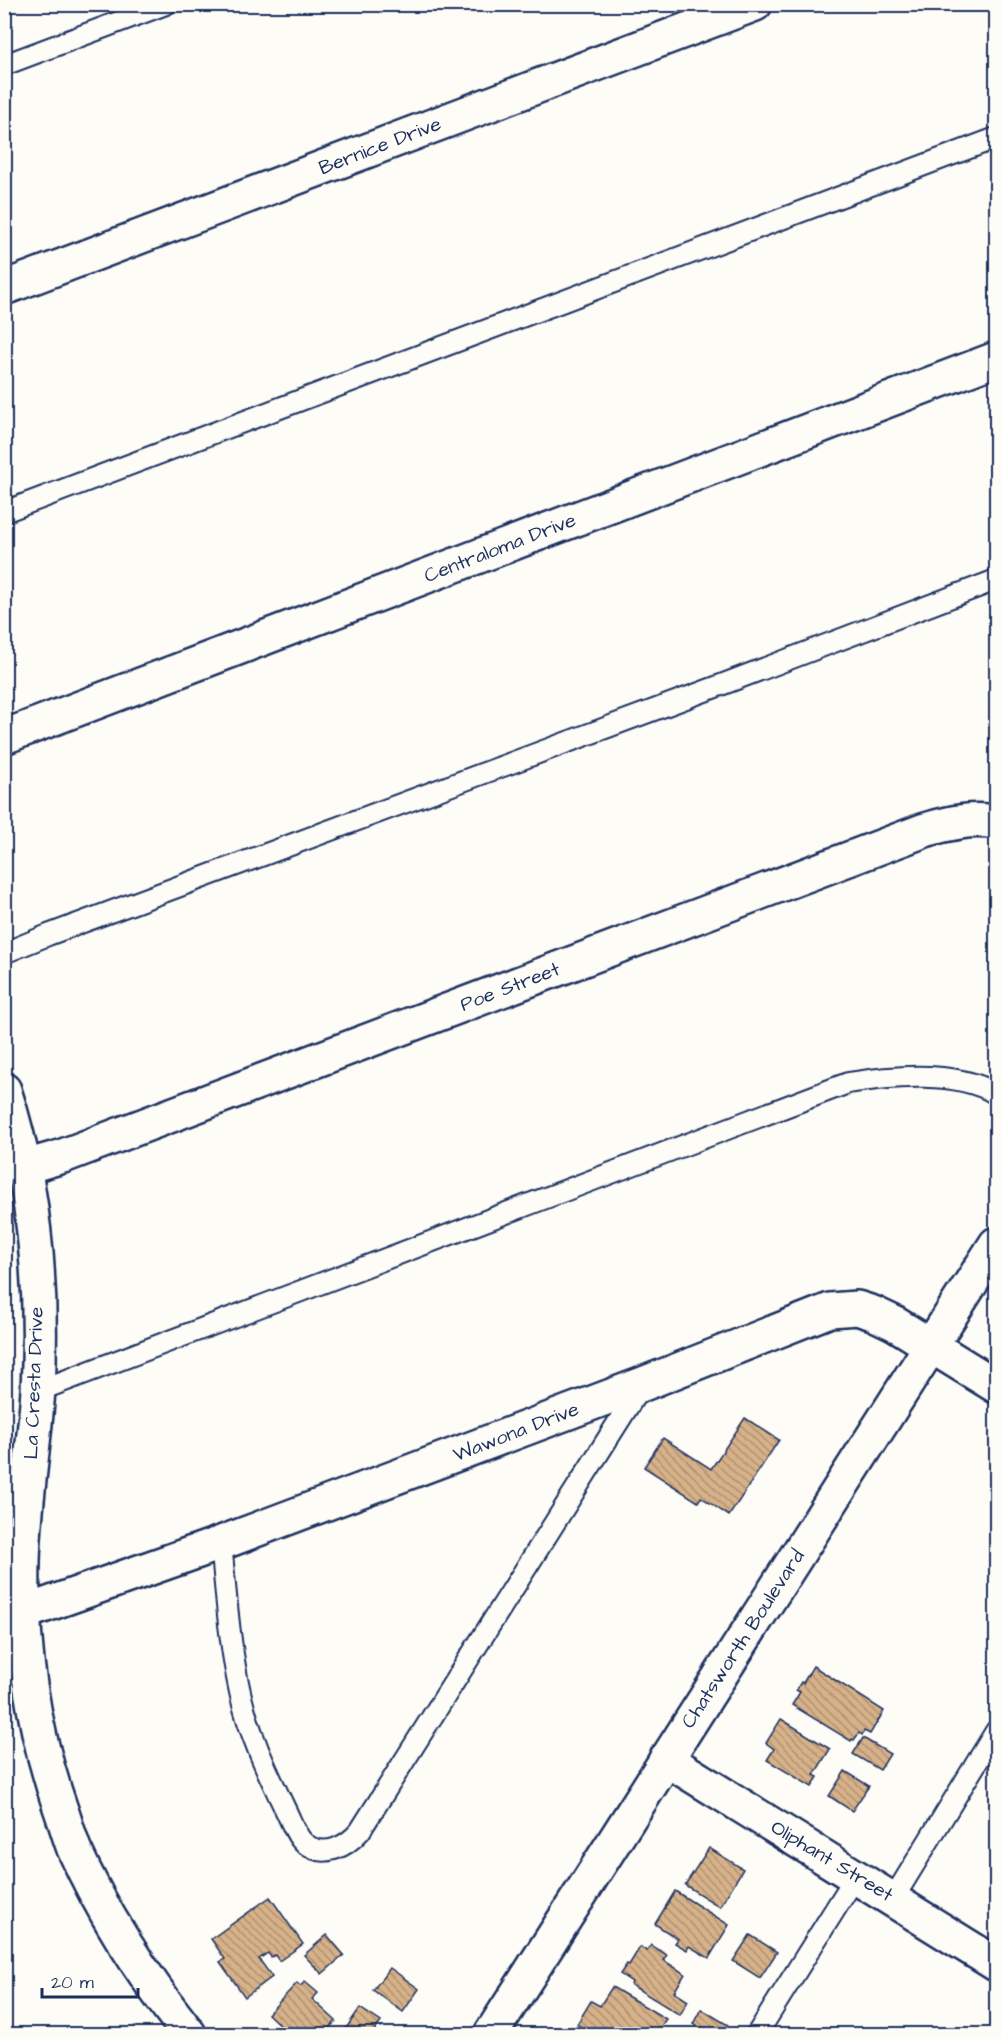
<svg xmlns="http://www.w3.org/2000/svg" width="1001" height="2039" font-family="'Architects Daughter',sans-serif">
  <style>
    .building { fill: url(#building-back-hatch); stroke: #1b2f5e; stroke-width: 1.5 }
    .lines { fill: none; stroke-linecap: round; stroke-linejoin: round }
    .lane-casing { stroke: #1b2f5e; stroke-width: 24 }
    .street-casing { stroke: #1b2f5e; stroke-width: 38 }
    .secondary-casing { stroke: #1b2f5e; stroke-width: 38 }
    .lane { stroke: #fdfcf7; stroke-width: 20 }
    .street { stroke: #fdfcf7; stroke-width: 33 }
    .secondary { stroke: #fdfcf7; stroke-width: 33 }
    .labels { text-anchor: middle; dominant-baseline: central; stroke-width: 5; stroke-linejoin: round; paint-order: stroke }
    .street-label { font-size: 20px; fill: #1b2f5e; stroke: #fdfcf7 }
  </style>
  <defs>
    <pattern id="building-back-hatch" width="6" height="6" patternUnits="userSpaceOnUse" patternTransform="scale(1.5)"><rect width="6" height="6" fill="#d7b289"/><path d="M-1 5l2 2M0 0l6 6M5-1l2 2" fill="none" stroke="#ae9173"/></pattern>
  </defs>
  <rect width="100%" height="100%" fill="#fdfcf7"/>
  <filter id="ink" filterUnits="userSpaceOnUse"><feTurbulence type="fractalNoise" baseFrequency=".0167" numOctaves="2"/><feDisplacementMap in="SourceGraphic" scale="12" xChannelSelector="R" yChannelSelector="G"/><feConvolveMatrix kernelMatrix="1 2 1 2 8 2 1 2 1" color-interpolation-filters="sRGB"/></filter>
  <g filter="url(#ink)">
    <g class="building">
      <path d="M745 1418 779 1440 729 1516 701 1497 698 1502 644 1467 663 1438 711 1469Z"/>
      <path d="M813 1666 884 1711 870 1734 864 1731 862 1735 859 1733 854 1740 852 1739 851 1741 792 1705 800 1692 796 1690 801 1682 803 1683Z"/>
      <path d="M781 1719 830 1749 814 1775 818 1777 812 1787 767 1760 774 1749 766 1743Z"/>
      <path d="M863 1738 890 1754 880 1770 853 1754Z"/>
      <path d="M845 1771 869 1786 852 1811 829 1796Z"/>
      <path d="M709 1848 743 1869 720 1907 685 1885Z"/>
      <path d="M675 1891 729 1925 709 1958 689 1946 687 1950 675 1943 678 1939 655 1924Z"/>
      <path d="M270 1897 303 1944 279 1961 275 1955 271 1957 268 1953 259 1959 272 1977 245 1997 220 1962 225 1959 211 1939Z"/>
      <path d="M327 1935 344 1955 322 1974 304 1955Z"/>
      <path d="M750 1935 777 1952 760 1978 733 1961Z"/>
      <path d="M651 1945 667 1955 663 1960 685 1974 674 1992 688 2001 680 2015 631 1985 632 1982 620 1974 627 1964 629 1965 640 1947 647 1951Z"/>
      <path d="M390 1968 419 1989 403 2012 373 1990Z"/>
      <path d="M305 1982 318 1993 312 1999 336 2021 323 2034H282L286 2031 268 2014 297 1983 300 1986Z"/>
      <path d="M612 1987 666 2019 656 2034H589L585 2032 586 2030 577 2024 591 2001 600 2006Z"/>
      <path d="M360 2008 381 2022 372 2034H342Z"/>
      <path d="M701 2009 728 2025 723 2034H710L693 2024Z"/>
    </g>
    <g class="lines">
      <defs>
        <g id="lane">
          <path d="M4 65 166 4"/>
          <path d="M4 512 996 138"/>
          <path d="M4 953 48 935 713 688 996 580"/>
          <path d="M38 1391 848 1083C891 1076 958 1070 996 1094"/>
          <path d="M221 1543C226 1592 229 1643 240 1692 249 1734 268 1773 286 1811 291 1821 296 1836 304 1843 324 1859 346 1847 360 1831L641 1386"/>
          <path d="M893 1899 996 1731"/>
          <path d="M757 2034 856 1876"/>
        </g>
        <g id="street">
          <path d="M4 288 755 4"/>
          <path d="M4 737 996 359"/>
          <path d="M4 1090C35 1185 43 1290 38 1390 34 1447 24 1505 23 1563 21 1648 32 1726 60 1807 65 1821 69 1836 74 1849 104 1916 145 1978 189 2034"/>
          <path d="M25 1167 63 1156 925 830C949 823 971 818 996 822"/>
          <path d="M23 1613 221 1543 643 1384 830 1310 857 1308 873 1313 894 1323 996 1386"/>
          <path d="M666 1759 996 1964"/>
        </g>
        <path id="secondary" d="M491 2034 996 1244"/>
      </defs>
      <use href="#lane" class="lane-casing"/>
      <use href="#street" class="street-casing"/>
      <use href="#secondary" class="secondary-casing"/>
      <use href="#lane" class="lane"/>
      <use href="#street" class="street"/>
      <use href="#secondary" class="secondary"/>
    </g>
  </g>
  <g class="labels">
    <g class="street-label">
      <text transform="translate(380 146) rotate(-21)">Bernice Drive</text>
      <text transform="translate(500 548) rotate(-21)">Centraloma Drive</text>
      <text transform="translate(510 987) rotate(-21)">Poe Street</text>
      <text transform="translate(34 1383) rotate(-88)">La Cresta Drive</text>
      <text transform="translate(516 1432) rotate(-21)">Wawona Drive</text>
      <text transform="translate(743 1639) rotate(-57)">Chatsworth Boulevard</text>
      <text transform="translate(832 1861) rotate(31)">Oliphant Street</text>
    </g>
  </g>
  <rect width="1001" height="2039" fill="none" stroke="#fdfcf7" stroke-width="24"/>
  <rect x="12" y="12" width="977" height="2015" fill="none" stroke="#1b2f5e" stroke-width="2" filter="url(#ink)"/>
  <path d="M42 1988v9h96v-9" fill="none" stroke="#1b2f5e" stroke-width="3"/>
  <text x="51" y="1988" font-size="18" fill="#1b2f5e" stroke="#fdfcf7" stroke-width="4.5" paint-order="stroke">20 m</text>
</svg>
